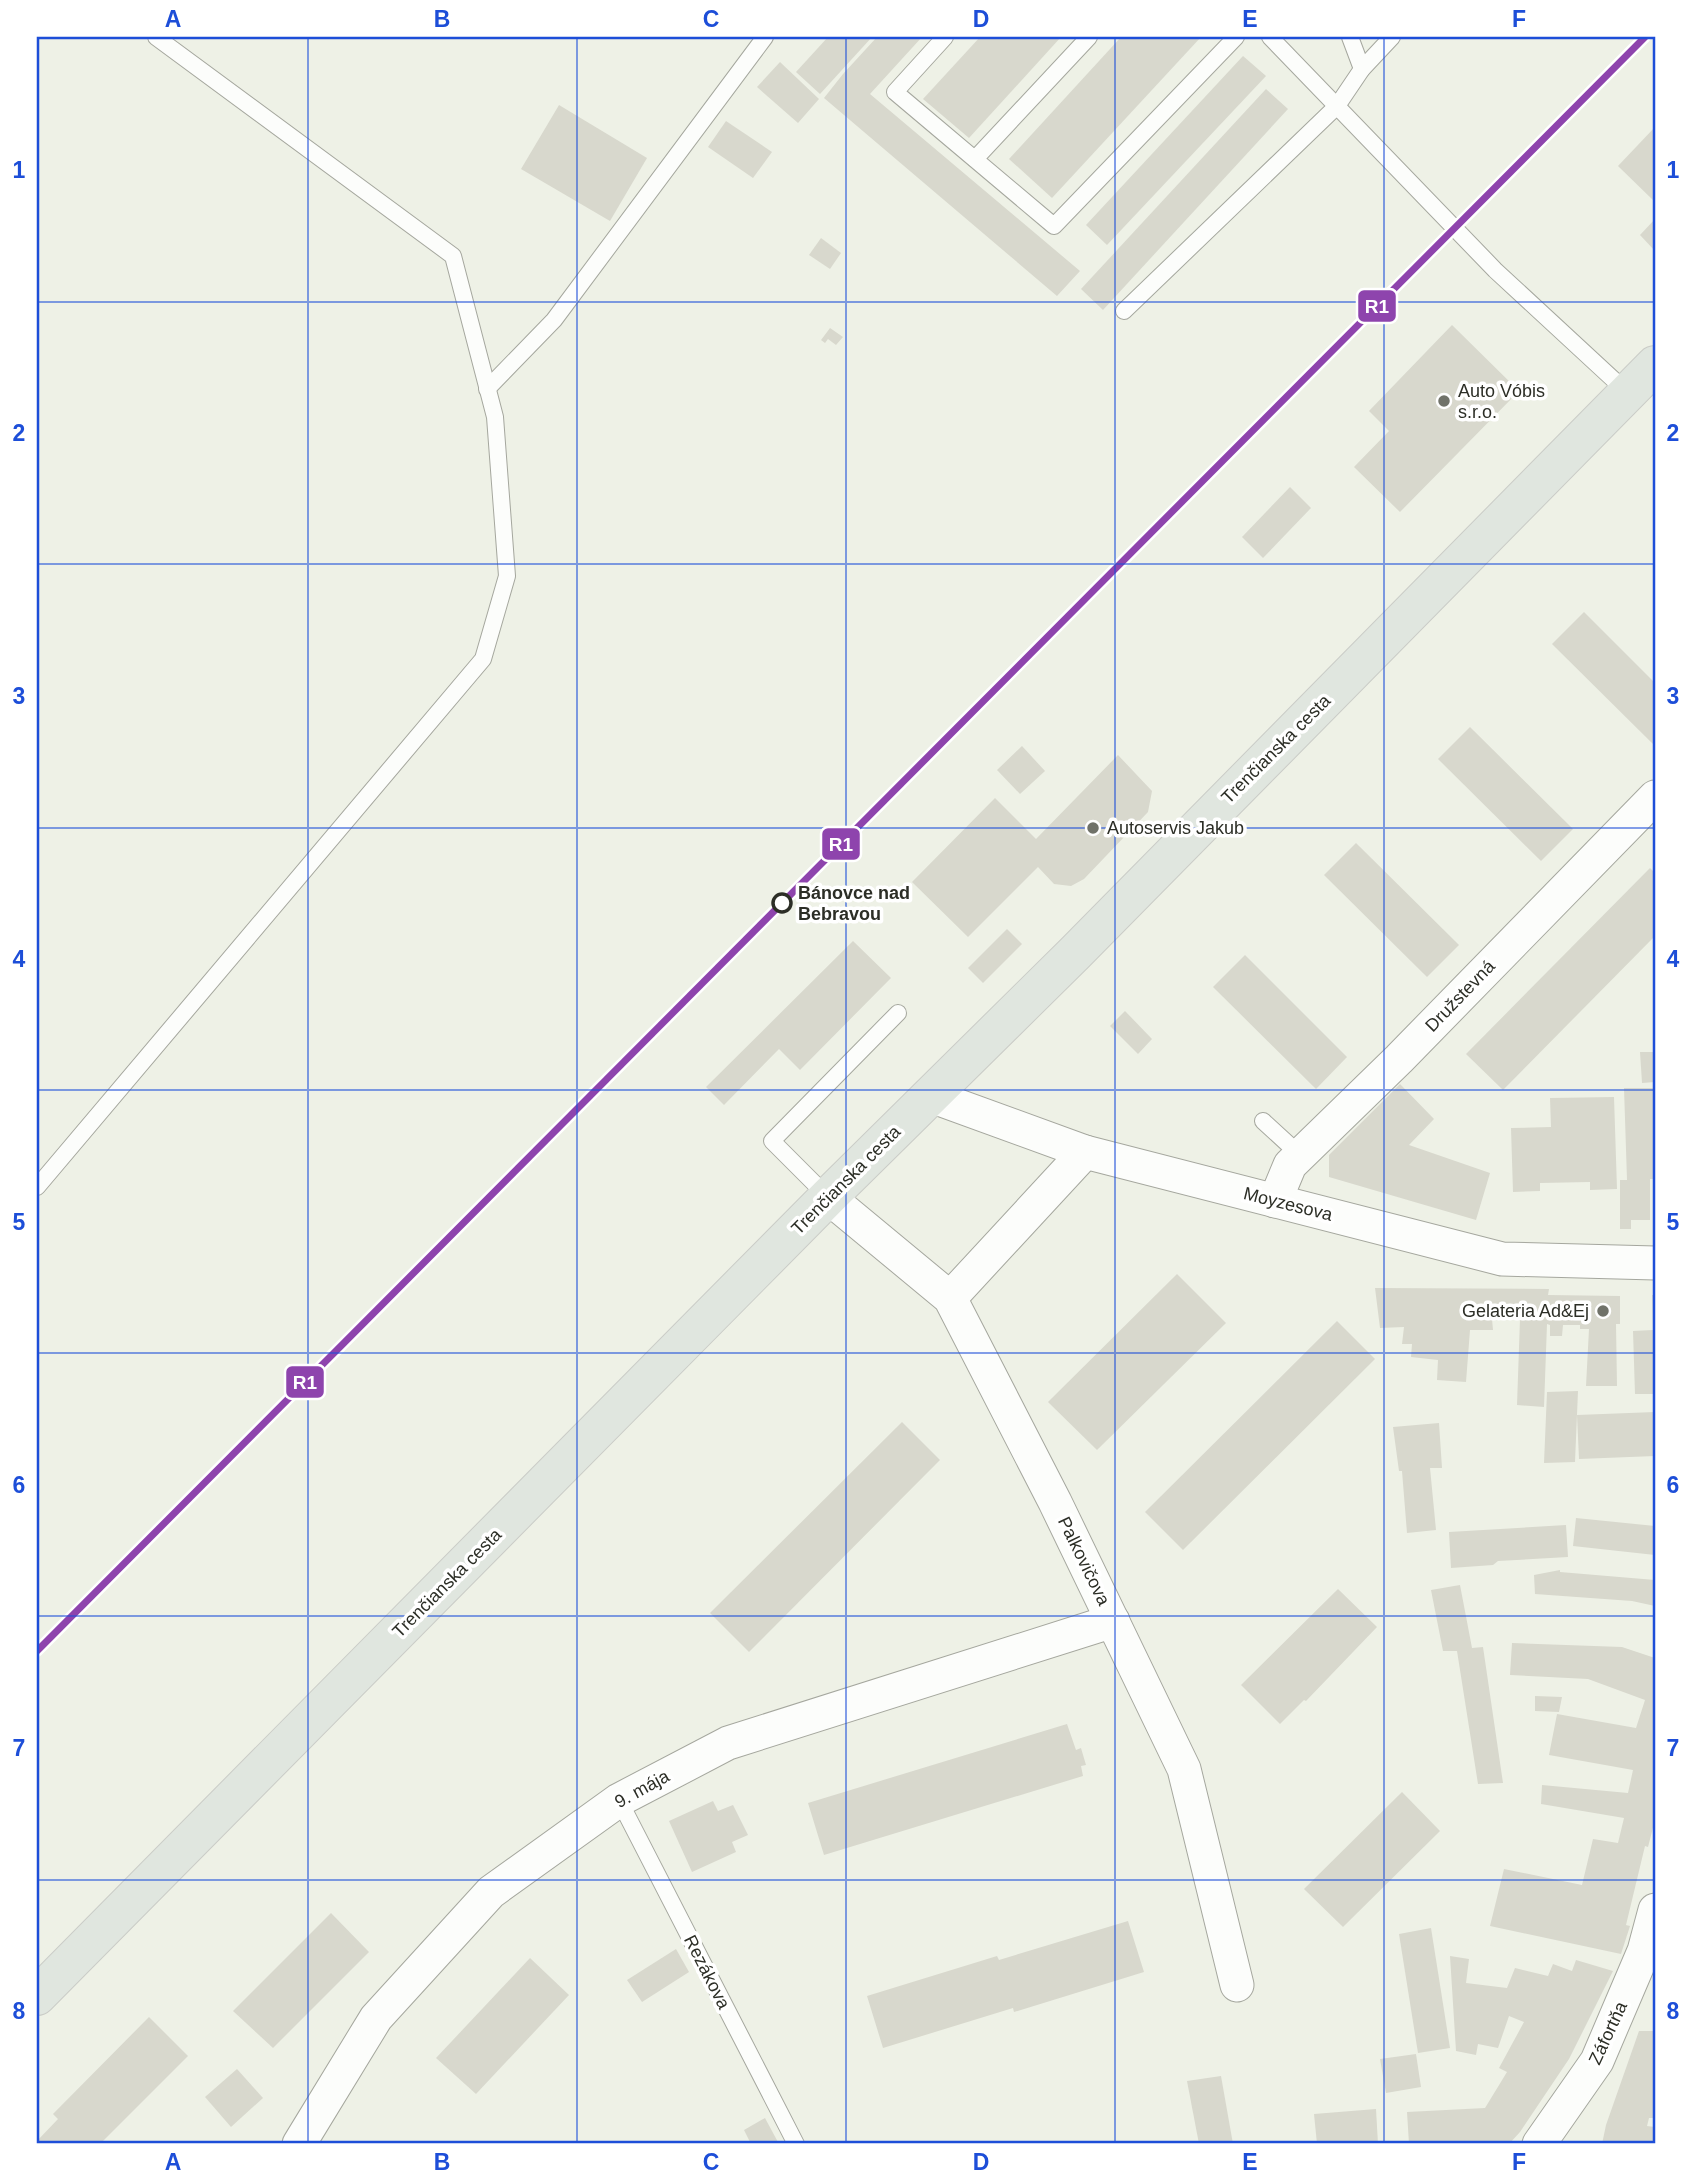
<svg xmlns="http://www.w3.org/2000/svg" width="1692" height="2181" font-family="Helvetica,sans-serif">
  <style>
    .building { fill: #d8d8cd }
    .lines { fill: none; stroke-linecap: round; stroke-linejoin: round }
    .lane-casing { stroke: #a5a79e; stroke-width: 18 }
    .street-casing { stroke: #a5a79e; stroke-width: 35 }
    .primary-casing { stroke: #caccc7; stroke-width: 40 }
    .lane { stroke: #fcfdfb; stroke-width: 16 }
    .street { stroke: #fcfdfb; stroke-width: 33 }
    .primary { stroke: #e0e6df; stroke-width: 38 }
    .rail-1-casing { stroke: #fff; stroke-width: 12 }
    .rail-1 { stroke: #8e44ad; stroke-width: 7 }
    .grid { fill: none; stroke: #1d4ed8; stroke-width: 2; stroke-opacity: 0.55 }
    .poi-dot { fill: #707269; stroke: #fff; stroke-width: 2.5 }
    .stop-dot { fill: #fff; stroke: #2c2e26; stroke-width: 3.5 }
    .labels { text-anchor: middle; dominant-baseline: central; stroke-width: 7; stroke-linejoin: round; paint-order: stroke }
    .poi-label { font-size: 18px; fill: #2c2e26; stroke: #fff; text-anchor: start }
    .street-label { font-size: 18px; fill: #2c2e26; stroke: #fff }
    .stop-label { font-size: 18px; font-weight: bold; fill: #2c2e26; stroke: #fff; text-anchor: start }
    .line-badge { stroke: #fff; stroke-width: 2.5 }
    .badge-label { font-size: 19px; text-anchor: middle; font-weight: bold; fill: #fff }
    .neatline { fill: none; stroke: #1d4ed8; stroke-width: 2.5 }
    .grid-label { font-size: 23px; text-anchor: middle; font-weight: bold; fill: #1d4ed8 }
  </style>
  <rect width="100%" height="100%" fill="#eef1e6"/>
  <g class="building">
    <path d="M828 37H872L820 94 796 72Z"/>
    <path d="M877 37H922L870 94 1080 271 1057 296 824 98 843 74Z"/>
    <path d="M980 37H1061L969 138 923 99Z"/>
    <path d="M1121 37H1201L1052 198 1009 159Z"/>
    <path d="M1243 56 1266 76 1107 245 1086 225Z"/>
    <path d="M780 62 819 99 798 123 757 87Z"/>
    <path d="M1266 89 1288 109 1103 310 1081 289Z"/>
    <path d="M559 105 647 158 610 221 521 169Z"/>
    <path d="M726 121 772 152 753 178 708 147Z"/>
    <path d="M1655 127V202L1618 166Z"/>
    <path d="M1655 219V251L1640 235Z"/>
    <path d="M821 238 841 253 830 269 809 255Z"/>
    <path d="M1452 325 1519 391 1400 512 1354 467 1389 431 1369 411Z"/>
    <path d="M830 328 843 337 836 345 828 339 825 343 821 340Z"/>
    <path d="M1290 487 1311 508 1263 558 1242 537Z"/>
    <path d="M1584 612 1655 683V746L1552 644Z"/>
    <path d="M1470 727 1573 829 1541 861 1438 759Z"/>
    <path d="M1022 746 1045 771 1020 794 997 770Z"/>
    <path d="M1118 755 1152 791 1148 812 1084 879 1071 886 1054 884 1038 867 968 937 912 882 995 798 1036 839Z"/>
    <path d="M1356 843 1459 945 1427 977 1324 875Z"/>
    <path d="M1650 868 1655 873V936L1503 1090 1466 1054Z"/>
    <path d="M1007 929 1022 944 983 983 968 968Z"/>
    <path d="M853 941 891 978 800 1070 779 1049 724 1105 706 1087Z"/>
    <path d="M1245 955 1347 1057 1316 1089 1213 987Z"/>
    <path d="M1125 1011 1152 1039 1138 1054 1110 1026Z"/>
    <path d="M1640 1052H1654L1655 1082 1642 1083Z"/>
    <path d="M1400 1084 1434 1119 1409 1145 1490 1173 1476 1220 1329 1177V1155Z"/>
    <path d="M1624 1088H1655V1179H1650V1220H1631V1229H1620V1180H1627Z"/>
    <path d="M1614 1097 1617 1189 1590 1190V1182L1540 1183V1191L1513 1192 1511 1128 1551 1127 1550 1098Z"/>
    <path d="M1177 1274 1226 1323 1097 1450 1048 1402Z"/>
    <path d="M1375 1288 1549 1289 1548 1295 1620 1296V1324H1616L1617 1386H1586L1589 1329H1580V1325H1563L1562 1336H1550V1325L1547 1324 1544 1407 1517 1405 1520 1319H1492L1493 1330H1470L1466 1382 1437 1380 1438 1360 1411 1357 1412 1344H1402L1404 1327 1380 1328Z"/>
    <path d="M1652 1295H1655V1394H1635L1633 1331 1653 1330Z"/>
    <path d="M1337 1321 1375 1359 1183 1550 1145 1512Z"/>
    <path d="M1578 1391 1575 1462 1544 1463 1547 1392Z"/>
    <path d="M1655 1412V1456L1579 1459 1577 1415Z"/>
    <path d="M902 1422 940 1460 749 1652 710 1613Z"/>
    <path d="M1439 1423 1442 1468H1430L1436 1530 1407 1533 1402 1471H1399L1393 1427Z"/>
    <path d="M1576 1518 1655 1526V1555L1573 1546Z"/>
    <path d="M1566 1525 1568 1557 1498 1561 1493 1565 1451 1568 1449 1532Z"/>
    <path d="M1560 1570V1572L1655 1580V1606L1632 1601 1535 1594 1534 1575Z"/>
    <path d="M1460 1585 1472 1648 1483 1647 1503 1783 1478 1784 1457 1651H1443L1431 1590Z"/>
    <path d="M1338 1589 1377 1627 1306 1701 1304 1700 1280 1724 1241 1685Z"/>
    <path d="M1512 1643 1622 1647 1655 1658V1820L1648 1847 1645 1846 1626 1925 1630 1926 1621 1954 1490 1926 1504 1869 1582 1885 1593 1839 1618 1843 1624 1818 1541 1804 1542 1785 1628 1793 1633 1770 1549 1755 1557 1714 1636 1728 1645 1700 1588 1679 1510 1675Z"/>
    <path d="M1535 1696 1562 1697 1559 1712 1535 1711Z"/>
    <path d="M1067 1724 1076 1750 1081 1748 1086 1765 1081 1766 1083 1776 824 1855 808 1803Z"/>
    <path d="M1402 1792 1440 1831 1343 1927 1304 1889Z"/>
    <path d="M713 1801 718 1811 733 1805 748 1835 732 1842 736 1852 692 1872 669 1821Z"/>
    <path d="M331 1913 369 1952 273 2048 233 2011Z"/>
    <path d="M1128 1921 1144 1972 1014 2012 1013 2008 883 2048 867 1996 997 1956 999 1960Z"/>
    <path d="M1431 1928 1450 2048 1418 2053 1399 1934Z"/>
    <path d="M676 1949 689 1972 642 2002 627 1980Z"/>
    <path d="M1450 1956 1469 1959 1466 1983 1507 1988 1515 1968 1548 1976 1553 1964 1572 1971 1576 1960 1613 1971 1569 2059 1520 2132 1509 2144H1409L1407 2112 1485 2108 1507 2072 1499 2068 1524 2022 1509 2016 1498 2048 1478 2044 1476 2055 1456 2051Z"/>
    <path d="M530 1958 569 1995 476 2094 436 2058Z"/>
    <path d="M149 2017 188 2056 100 2144H37V2141L58 2119 53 2114Z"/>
    <path d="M1639 2031H1655V2118H1649L1647 2126 1655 2127V2144H1602L1606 2125Z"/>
    <path d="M1416 2054 1421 2087 1386 2093 1380 2059Z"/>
    <path d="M237 2069 263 2098 231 2127 205 2097Z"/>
    <path d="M1221 2076 1233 2144H1199L1187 2081Z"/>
    <path d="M1376 2109 1378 2144H1317L1314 2114Z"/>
    <path d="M765 2118 779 2144H751L744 2130Z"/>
  </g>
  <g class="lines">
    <defs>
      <g id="lane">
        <path d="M945 37 895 92 1054 226 1236 37"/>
        <path d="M1270 37 1495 270 1627 392"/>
        <path d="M1350 37 1362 69"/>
        <path d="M975 159 1089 37"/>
        <path d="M1124 311 1337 106 1362 69 1392 37"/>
        <path d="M487 389 554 320 765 37"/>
        <path d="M1263 1121 1300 1155"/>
        <path d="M37 1187 483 659 507 576 495 417 453 256 156 37"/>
        <path d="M828 1197 772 1141 898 1013"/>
        <path d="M619 1800 796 2144"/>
      </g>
      <g id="street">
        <path d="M931 1096 1085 1152 1502 1259 1655 1263"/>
        <path d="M828 1197 950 1298 1055 1502 1184 1769 1237 1985"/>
        <path d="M1275 1201 1290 1165 1399 1059 1655 797"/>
        <path d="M950 1298 1085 1152"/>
        <path d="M299 2144 376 2018 491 1892 619 1800 728 1743 1113 1621"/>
        <path d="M1539 2144 1597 2061 1644 1951 1655 1910"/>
      </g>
      <path id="primary" d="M37 1996 828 1197 1075 953 1655 365"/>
    </defs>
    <use href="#lane" class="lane-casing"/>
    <use href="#street" class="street-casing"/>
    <use href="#primary" class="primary-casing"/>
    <use href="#lane" class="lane"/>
    <use href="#street" class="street"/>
    <use href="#primary" class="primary"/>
    <defs>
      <path id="rail-1" d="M37 1651 1645 37"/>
    </defs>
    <use href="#rail-1" class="rail-1-casing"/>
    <use href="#rail-1" class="rail-1"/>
  </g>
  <path class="grid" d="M308 37V2144M577 37V2144M846 37V2144M1115 37V2144M1384 37V2144M37 302H1655M37 564H1655M37 828H1655M37 1090H1655M37 1353H1655M37 1616H1655M37 1880H1655"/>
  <g class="poi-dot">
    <circle cx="1444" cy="401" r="7"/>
    <circle cx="1093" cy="828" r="7"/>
    <circle cx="1603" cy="1311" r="7"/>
  </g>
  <circle class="stop-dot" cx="782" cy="903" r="9"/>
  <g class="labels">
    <g class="poi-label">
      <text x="1458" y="391">Auto Vóbis<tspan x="1458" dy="21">s.r.o.</tspan></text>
      <text x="1107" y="828">Autoservis Jakub</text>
      <text x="1589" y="1311" text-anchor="end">Gelateria Ad&amp;Ej</text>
    </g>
    <g class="street-label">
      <text transform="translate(1276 749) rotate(-45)">Trenčianska cesta</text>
      <text transform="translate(1460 996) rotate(-46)">Družstevná</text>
      <text transform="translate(846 1180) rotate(-45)">Trenčianska cesta</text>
      <text transform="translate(1288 1204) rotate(14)">Moyzesova</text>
      <text transform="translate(1084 1561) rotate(64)">Palkovičova</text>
      <text transform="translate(447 1583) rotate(-45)">Trenčianska cesta</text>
      <text transform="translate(642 1789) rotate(-29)">9. mája</text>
      <text transform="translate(707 1972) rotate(63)">Rezákova</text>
      <text transform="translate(1608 2033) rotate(-65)">Záfortňa</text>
    </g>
    <g class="stop-label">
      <text x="798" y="893">Bánovce nad<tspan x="798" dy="21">Bebravou</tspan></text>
    </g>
  </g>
  <g class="line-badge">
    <rect x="1357" y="289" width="40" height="34" rx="7" fill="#8e44ad"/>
    <rect x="821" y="827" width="40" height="34" rx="7" fill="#8e44ad"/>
    <rect x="285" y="1365" width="40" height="34" rx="7" fill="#8e44ad"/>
  </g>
  <g class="badge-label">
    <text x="1377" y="313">R1</text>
    <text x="841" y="851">R1</text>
    <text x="305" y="1389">R1</text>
  </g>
  <rect width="1692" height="2181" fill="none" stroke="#ffffff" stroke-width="77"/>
  <rect x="38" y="38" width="1616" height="2104" class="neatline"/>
  <g class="grid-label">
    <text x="173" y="27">A</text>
    <text x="442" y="27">B</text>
    <text x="711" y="27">C</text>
    <text x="981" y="27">D</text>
    <text x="1250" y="27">E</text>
    <text x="1519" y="27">F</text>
    <text x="19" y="178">1</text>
    <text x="1673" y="178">1</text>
    <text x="19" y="441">2</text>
    <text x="1673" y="441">2</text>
    <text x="19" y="704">3</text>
    <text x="1673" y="704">3</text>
    <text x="19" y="967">4</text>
    <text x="1673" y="967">4</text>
    <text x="19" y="1230">5</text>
    <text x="1673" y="1230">5</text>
    <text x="19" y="1493">6</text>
    <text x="1673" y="1493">6</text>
    <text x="19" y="1756">7</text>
    <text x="1673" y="1756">7</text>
    <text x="19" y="2019">8</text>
    <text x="1673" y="2019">8</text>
    <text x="173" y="2170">A</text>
    <text x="442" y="2170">B</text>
    <text x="711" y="2170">C</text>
    <text x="981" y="2170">D</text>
    <text x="1250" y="2170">E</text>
    <text x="1519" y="2170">F</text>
  </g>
</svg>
